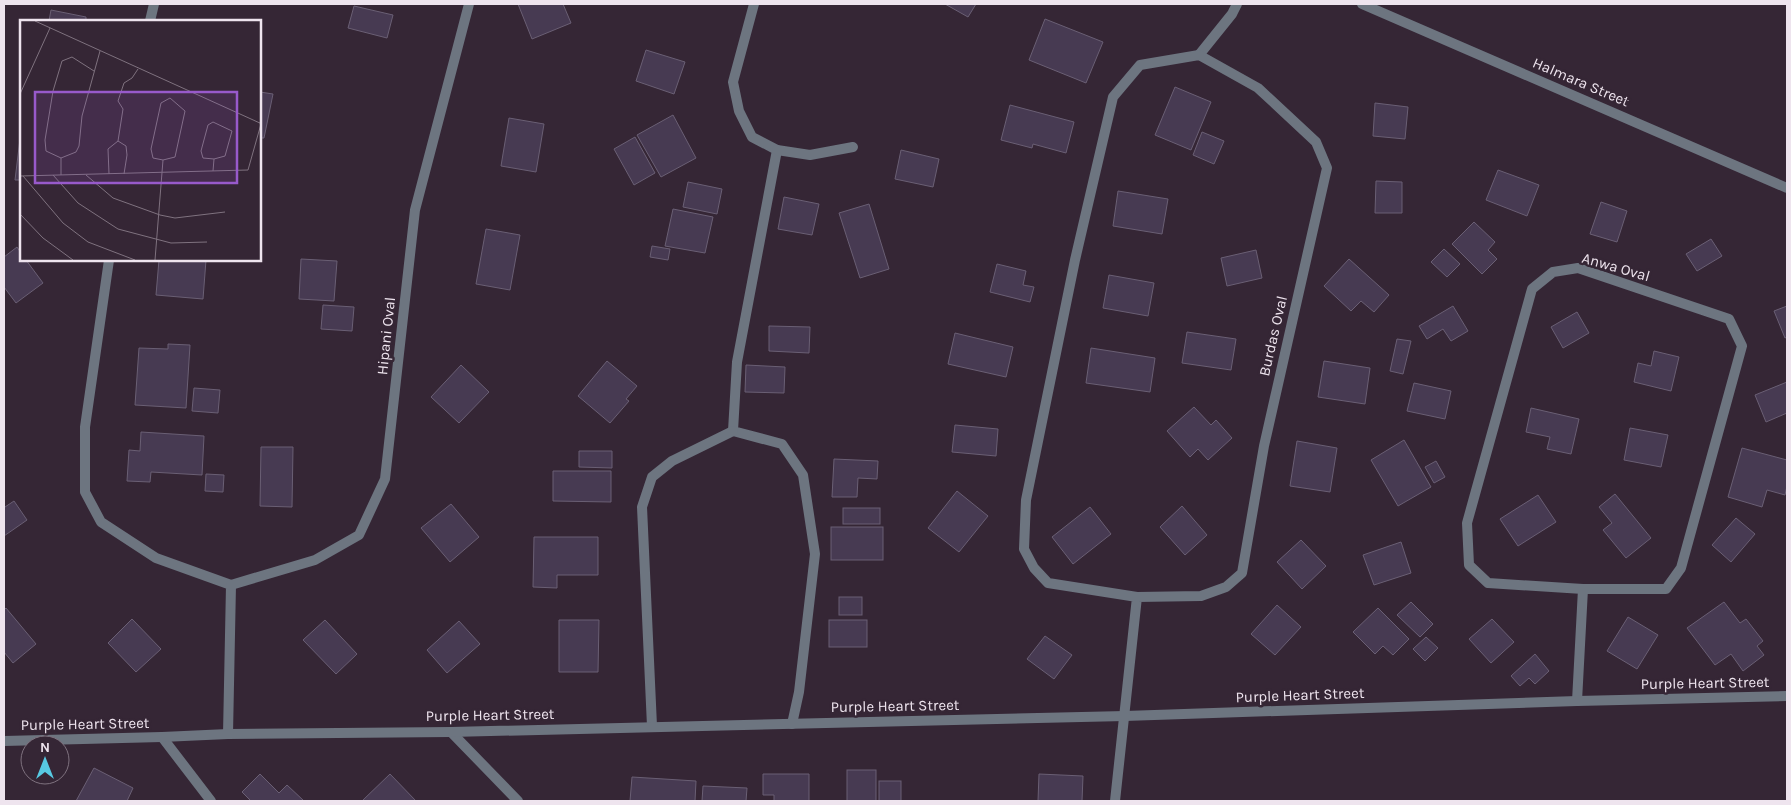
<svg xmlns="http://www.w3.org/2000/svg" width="1791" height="805" font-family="Karla,sans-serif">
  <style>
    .building { fill: #473a52; stroke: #6a5f74 }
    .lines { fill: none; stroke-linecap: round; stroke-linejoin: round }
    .minor { stroke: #6d7580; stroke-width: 10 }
    .labels { text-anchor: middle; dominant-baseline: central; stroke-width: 5; stroke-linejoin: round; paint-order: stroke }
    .street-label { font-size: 15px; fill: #eee4ee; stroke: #352635 }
    .inset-road { fill: none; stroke: #7f727f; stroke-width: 1 }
    .view { fill: #985acb; fill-opacity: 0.15; stroke: #985acb; stroke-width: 2.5 }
    .inset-edge { fill: none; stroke: #eee4ee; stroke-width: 2.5 }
  </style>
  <rect width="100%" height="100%" fill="#352635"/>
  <g class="building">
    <path d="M518 4H563L571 23 532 39Z"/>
    <path d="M945 4H976L968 17Z"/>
    <path d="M354 6 393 15 387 38 348 28Z"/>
    <path d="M51 10 86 17V21H49Z"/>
    <path d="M1045 19 1103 42 1086 83 1029 60Z"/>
    <path d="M646 50 685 62 674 94 636 81Z"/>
    <path d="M1175 87 1211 102 1191 150 1155 135Z"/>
    <path d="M260 92 273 94 264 138H260Z"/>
    <path d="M1375 103 1408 107 1405 139 1373 136Z"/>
    <path d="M1010 105 1074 122 1066 153 1033 144 1032 148 1001 140Z"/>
    <path d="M673 115 696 158 661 177 637 135Z"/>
    <path d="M509 118 544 124 536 172 501 166Z"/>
    <path d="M1202 132 1224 141 1214 164 1193 155Z"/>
    <path d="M635 137 655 173 634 185 614 149Z"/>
    <path d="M20 139H21V180H15Z"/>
    <path d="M901 150 939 159 933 187 895 179Z"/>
    <path d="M1498 170 1539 185 1527 216 1486 200Z"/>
    <path d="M1376 181 1402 182V213H1375Z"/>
    <path d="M688 182 722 189 717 214 683 207Z"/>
    <path d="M1118 191 1168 199 1162 234 1113 226Z"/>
    <path d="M784 197 819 204 812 235 778 229Z"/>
    <path d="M1601 202 1627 211 1617 242 1590 234Z"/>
    <path d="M869 204 889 269 860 278 839 213Z"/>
    <path d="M673 209 713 217 705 253 665 246Z"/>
    <path d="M1474 222 1495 242 1488 250 1497 259 1482 274 1452 244Z"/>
    <path d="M486 229 520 235 510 290 476 284Z"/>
    <path d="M1711 239 1722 256 1697 271 1686 254Z"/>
    <path d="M652 246 670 249 668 260 650 257Z"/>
    <path d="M17 247 21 253V260H26L43 283 16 303 4 287V257Z"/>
    <path d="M1444 249 1460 264 1447 277 1431 262Z"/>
    <path d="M1256 250 1262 278 1227 286 1221 258Z"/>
    <path d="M301 259 337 261 334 301 299 299Z"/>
    <path d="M1349 259 1389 295 1374 312 1361 301 1351 311 1324 286Z"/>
    <path d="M159 260H206L203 299 156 295Z"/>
    <path d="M997 264 1026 271 1023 285 1034 287 1030 302 990 292Z"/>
    <path d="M1109 275 1154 283 1148 316 1103 308Z"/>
    <path d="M323 305 354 307 352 331 321 329Z"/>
    <path d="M1453 306 1468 331 1451 341 1443 329 1427 339 1419 326Z"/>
    <path d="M1787 306V337L1785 338 1774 311Z"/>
    <path d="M1577 312 1589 333 1563 348 1551 327Z"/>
    <path d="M769 326 810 327 809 353 769 351Z"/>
    <path d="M1187 332 1236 339 1231 370 1182 363Z"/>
    <path d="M955 333 1013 347 1006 377 948 364Z"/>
    <path d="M1397 339 1411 341 1403 374 1390 371Z"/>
    <path d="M168 344 190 345 186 408 135 405 139 348 168 349Z"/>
    <path d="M1091 348 1155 358 1150 392 1086 383Z"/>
    <path d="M1654 351 1679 357 1671 391 1634 382 1638 363 1651 366Z"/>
    <path d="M607 361 637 386 626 399 629 401 610 423 578 396Z"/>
    <path d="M1324 361 1370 368 1365 404 1318 397Z"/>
    <path d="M461 365 489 392 459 423 431 397Z"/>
    <path d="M746 365 785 367 784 393 745 392Z"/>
    <path d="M1787 382V413L1766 422 1755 395Z"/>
    <path d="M1414 383 1451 391 1445 419 1407 411Z"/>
    <path d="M194 388 220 390 218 413 192 411Z"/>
    <path d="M1194 407 1211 425 1216 420 1232 438 1208 460 1198 449 1190 457 1167 431Z"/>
    <path d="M1531 408 1579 419 1571 454 1547 449 1550 437 1526 432Z"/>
    <path d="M955 425 998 429 996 456 952 452Z"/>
    <path d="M1630 428 1668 435 1661 467 1624 460Z"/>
    <path d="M141 432 204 436 202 475 151 472 150 482 127 481 129 450 140 451Z"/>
    <path d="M1404 440 1431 487 1398 506 1371 460Z"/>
    <path d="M1297 441 1337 448 1330 492 1290 486Z"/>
    <path d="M261 447H293L292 507 260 506Z"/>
    <path d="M1742 448 1787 460V486L1785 495 1767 490 1762 507 1728 497Z"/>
    <path d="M579 451H612V468L579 467Z"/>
    <path d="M834 459 878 461 877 479 858 478 857 497H832Z"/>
    <path d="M1436 461 1445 477 1434 483 1425 467Z"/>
    <path d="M553 471H611V502L553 501Z"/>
    <path d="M206 474 224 475 223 492 205 491Z"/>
    <path d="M957 491 988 516 959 552 928 528Z"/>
    <path d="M1615 494 1651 538 1626 558 1603 530 1612 523 1599 507Z"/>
    <path d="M1538 495 1556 522 1518 546 1500 519Z"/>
    <path d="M14 501 27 520 4 536V506L5 507Z"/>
    <path d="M451 504 479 537 450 562 421 528Z"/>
    <path d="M1182 506 1207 535 1185 555 1160 527Z"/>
    <path d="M1090 507 1111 534 1073 564 1052 537Z"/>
    <rect x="843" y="508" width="37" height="16"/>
    <path d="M1736 518 1755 534 1731 562 1712 545Z"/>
    <rect x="831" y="527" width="52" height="33"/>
    <path d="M534 537H598V575H557V588L533 587Z"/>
    <path d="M1301 540 1326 566 1302 589 1277 562Z"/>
    <path d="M1401 542 1411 573 1374 585 1363 555Z"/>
    <rect x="839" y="597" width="23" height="18"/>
    <path d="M1411 602 1433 624 1420 637 1397 615Z"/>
    <path d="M1724 602 1740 623 1746 619 1763 641 1757 646 1764 655 1743 671 1731 654 1715 665 1687 628Z"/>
    <path d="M1277 605 1301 627 1275 655 1251 634Z"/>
    <path d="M6 608 36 644 13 663 4 652V610Z"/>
    <path d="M1378 608 1409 639 1393 655 1383 646 1375 654 1353 632Z"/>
    <path d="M1628 617 1658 635 1637 669 1607 651Z"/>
    <path d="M132 619 161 649 136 672 108 643Z"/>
    <path d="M1492 619 1514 642 1491 663 1469 639Z"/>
    <path d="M325 620 357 654 336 674 303 640Z"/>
    <path d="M559 620H599L598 672H559Z"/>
    <rect x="829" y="620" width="38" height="27"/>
    <path d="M459 621 480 644 447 673 427 650Z"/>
    <path d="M1045 636 1072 655 1054 679 1027 659Z"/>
    <path d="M1426 637 1438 648 1425 661 1413 649Z"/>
    <path d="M1535 654 1549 671 1535 684 1529 678 1520 686 1511 676Z"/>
    <path d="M94 768 133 788 127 801H76Z"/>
    <rect x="847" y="770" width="29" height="31"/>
    <path d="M260 774 279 793 287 785 304 801H251L242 792Z"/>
    <path d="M390 774 416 801H362Z"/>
    <path d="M763 774H809V801H774V795H763Z"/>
    <path d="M1039 774 1083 776 1082 801H1038Z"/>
    <path d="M632 777 696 781 695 801H630Z"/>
    <rect x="879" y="781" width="22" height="20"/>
    <path d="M703 786 747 788 746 801H702Z"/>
  </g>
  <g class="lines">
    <g class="minor">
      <path d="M754 4 733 82 739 111 752 137 777 150 737 362 733 431 782 444 803 475 815 554 799 692 792 724"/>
      <path d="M1362 4 1787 188"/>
      <path d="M150 21 154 4"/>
      <path d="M1199 55 1232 14 1237 4"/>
      <path d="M777 150 810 155 853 147"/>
      <path d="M109 260 85 427V492L101 522 156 558 231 585 228 734"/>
      <path d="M231 585 315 560 359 535 385 479 415 210 469 4"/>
      <path d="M1577 701 1583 589 1488 583 1469 565 1467 523 1532 289 1553 272 1578 268 1729 319 1742 346 1681 568 1666 589H1583"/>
      <path d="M652 726 642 507 652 477 672 461 733 431"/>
      <path d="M451 732 518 801"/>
      <path d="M162 737 211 801"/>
      <path d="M4 741 162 737 228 734 451 732 1125 716 1577 701 1787 696"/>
      <path d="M1115 801 1137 597 1048 583 1034 568 1024 549 1026 500 1075 260 1113 97 1140 65 1199 55 1258 88 1316 142 1327 168 1264 446 1242 573 1226 587 1201 596 1137 597"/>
    </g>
  </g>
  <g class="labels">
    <g class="street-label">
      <text transform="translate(1581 82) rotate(23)">Halmara Street</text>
      <text transform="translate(1616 267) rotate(16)">Anwa Oval</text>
      <text transform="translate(386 336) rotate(-84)">Hipani Oval</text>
      <text transform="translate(1273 336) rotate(-77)">Burdas Oval</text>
      <text transform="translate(1705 683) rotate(-1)">Purple Heart Street</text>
      <text transform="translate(1300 695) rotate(-2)">Purple Heart Street</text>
      <text transform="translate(895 706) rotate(-1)">Purple Heart Street</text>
      <text transform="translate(490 715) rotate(-1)">Purple Heart Street</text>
      <text transform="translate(85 724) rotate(-1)">Purple Heart Street</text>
    </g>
  </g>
  <g transform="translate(20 20)">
    <rect width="241" height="241" fill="#352635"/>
    <path class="inset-road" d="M15 1 242 104M0 74 30 8M41 138 56 132 59 126 62 96 80 31M193 151 194 139 183 138 181 131 188 105 193 102 212 111 205 136 194 139M89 154 88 129 98 121M104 154 107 135 106 126 98 121 103 89 98 81 104 63 112 58 118 49M33 155 58 183 98 209 151 223 187 222M41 155V138L26 131 25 120 33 71 42 41 52 37 74 51M66 155 93 178 140 195 155 198 205 192M0 156 228 150 241 104M3 156 43 203 68 222 115 240M0 194 23 218 53 240M135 240 143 140 133 138 131 129 141 83 150 78 165 91 155 137 143 140"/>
    <path class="view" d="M15 72H217V163H15Z"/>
    <rect width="241" height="241" class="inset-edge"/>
  </g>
  <rect width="1791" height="805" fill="none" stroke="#eee4ee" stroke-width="10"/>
  <g transform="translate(45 760)"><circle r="24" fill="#352635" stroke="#7f727f"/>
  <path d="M0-4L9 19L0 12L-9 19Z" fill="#57c9e2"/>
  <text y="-8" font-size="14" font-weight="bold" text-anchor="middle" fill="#eee4ee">N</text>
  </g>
</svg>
